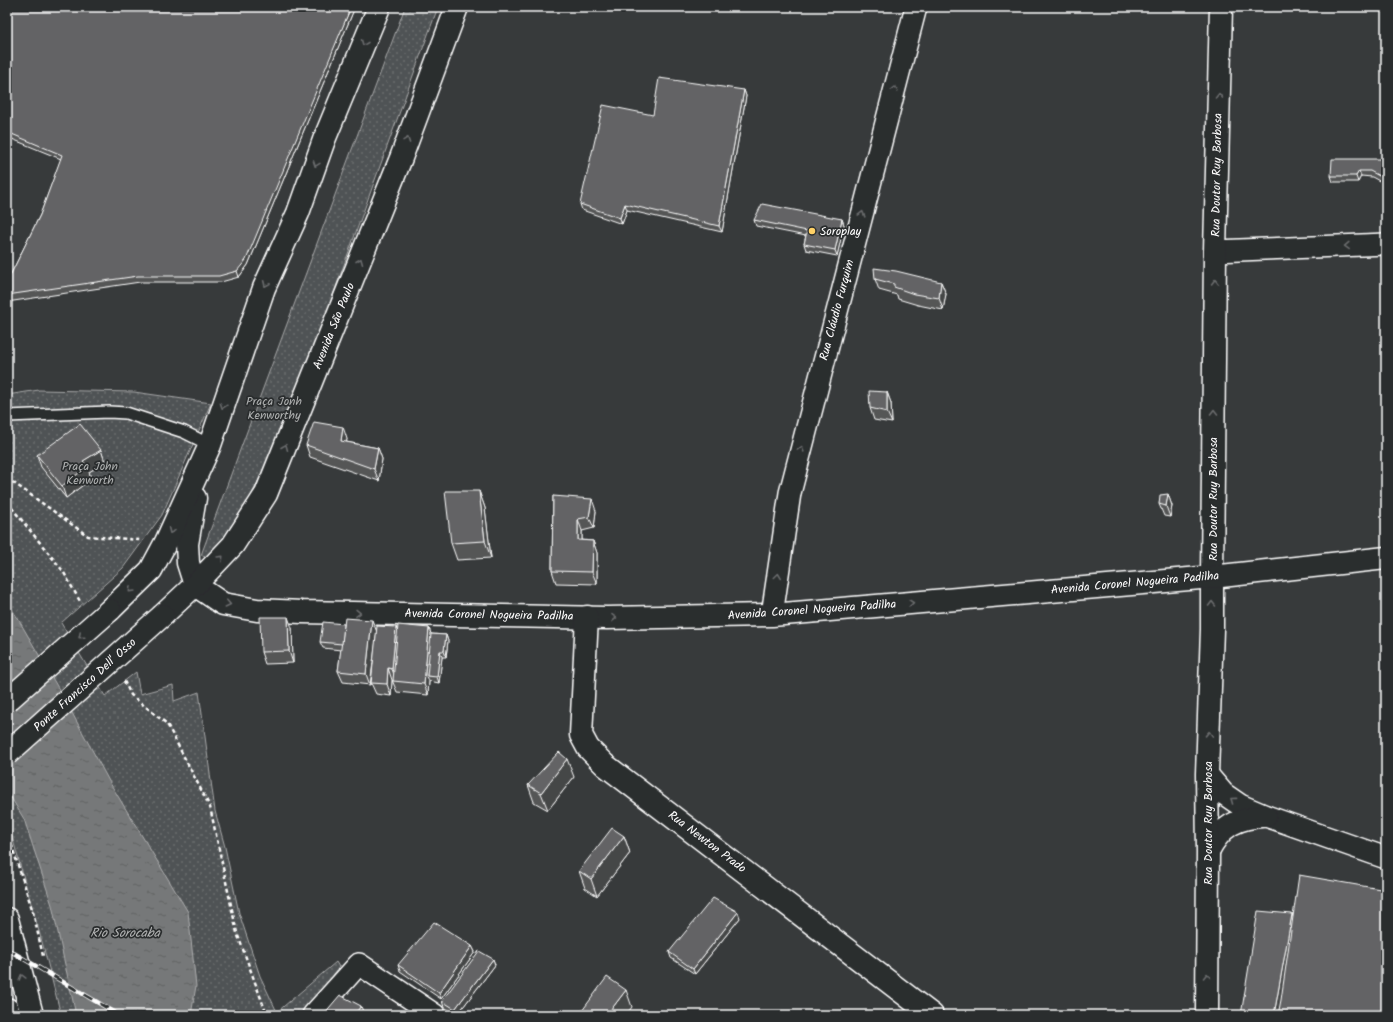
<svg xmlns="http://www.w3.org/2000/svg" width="1393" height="1022" font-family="Kalam,sans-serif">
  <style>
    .park { fill: url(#park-dots); stroke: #a8a9aa }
    .water { fill: url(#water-ripples); stroke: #adaeaf }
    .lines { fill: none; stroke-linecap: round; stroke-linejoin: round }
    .service-casing { stroke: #fff; stroke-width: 14 }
    .minor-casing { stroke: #fff; stroke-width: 24 }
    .tertiary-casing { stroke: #fff; stroke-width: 25 }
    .secondary-casing { stroke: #fff; stroke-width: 25 }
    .primary-casing { stroke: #fff; stroke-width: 25 }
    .trunk-casing { stroke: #fff; stroke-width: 25 }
    .path { stroke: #fff; stroke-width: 2.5; stroke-dasharray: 4 3; stroke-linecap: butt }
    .service { stroke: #2a2d2e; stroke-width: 11 }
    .minor { stroke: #2a2d2e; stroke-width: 21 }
    .tertiary { stroke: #2a2d2e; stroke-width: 22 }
    .secondary { stroke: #2a2d2e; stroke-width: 22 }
    .primary { stroke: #2a2d2e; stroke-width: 22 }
    .trunk { stroke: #2a2d2e; stroke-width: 22 }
    .rail-casing { stroke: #fff; stroke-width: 4.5 }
    .rail { stroke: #2a2d2e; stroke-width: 3; stroke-dasharray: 9; stroke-linecap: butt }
    .primary-bridge-casing { stroke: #fff; stroke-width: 25; stroke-linecap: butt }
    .primary-bridge { stroke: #2a2d2e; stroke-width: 22 }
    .wall { fill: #555657; stroke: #fff }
    .shaded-wall { fill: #454647; stroke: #fff }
    .building { fill: #636465; stroke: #fff }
    .oneway { stroke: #6a6c6d }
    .poi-dot { fill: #ffd166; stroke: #2a2d2e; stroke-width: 1.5 }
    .labels { text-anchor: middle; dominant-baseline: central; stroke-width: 3.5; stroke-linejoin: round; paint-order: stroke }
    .street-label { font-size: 12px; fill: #fff; stroke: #2a2d2e }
    .poi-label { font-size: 12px; fill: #fff; stroke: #2a2d2e; text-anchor: start }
    .park-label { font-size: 12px; fill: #b0b2b2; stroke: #2a2d2e }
    .water-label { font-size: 13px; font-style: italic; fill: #b4b5b5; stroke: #2a2d2e }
  </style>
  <defs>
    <pattern id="park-dots" width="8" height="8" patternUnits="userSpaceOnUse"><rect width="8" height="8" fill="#505354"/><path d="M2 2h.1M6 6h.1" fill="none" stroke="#6a6d6e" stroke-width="1.8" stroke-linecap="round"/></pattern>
    <pattern id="water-ripples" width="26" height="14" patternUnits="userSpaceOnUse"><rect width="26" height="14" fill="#767879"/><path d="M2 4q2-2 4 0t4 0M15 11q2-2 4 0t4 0" fill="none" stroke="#616262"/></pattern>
  </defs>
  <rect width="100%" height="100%" fill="#373a3b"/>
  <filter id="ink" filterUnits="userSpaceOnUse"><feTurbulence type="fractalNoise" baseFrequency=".025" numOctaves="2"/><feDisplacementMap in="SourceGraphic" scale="8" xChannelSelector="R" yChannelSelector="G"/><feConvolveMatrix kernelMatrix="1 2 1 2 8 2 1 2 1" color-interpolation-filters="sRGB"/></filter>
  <g filter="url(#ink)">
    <g class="park">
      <path d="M405 7H438L286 424 247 504 209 559 201 555Z"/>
      <path d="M39 390 134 392 211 403 162 515 123 568 61 623 105 696 136 672 140 694 173 685 174 701 199 692 215 811 225 847 239 913 260 976 277 1012 336 962 339 967 323 990 303 1015H61L44 949 7 819V395Z"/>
    </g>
    <path class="water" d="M7 602 17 617 65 700 110 783 188 912 196 986 191 1015H76L52 905 24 819 7 791Z"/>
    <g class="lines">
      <defs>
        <path id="service" d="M7 416 109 412 126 413 184 432 210 445"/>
        <g id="minor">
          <path d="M1215 251 1386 244"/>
          <path d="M772 615 790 493 916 7"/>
          <path d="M1207 774 1224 794 1240 805 1266 816 1386 858"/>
          <path d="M1208 852C1222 825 1237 818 1266 816"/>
          <path d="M313 1015 359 964 435 1015"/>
        </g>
        <path id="tertiary" d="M1207 1015 1208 852 1207 774 1212 629V577"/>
        <g id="secondary">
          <path d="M1212 577 1215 251 1221 7"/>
          <path d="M195 585 223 604 257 610 302 612 607 618 772 615 1212 577 1386 558"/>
          <path d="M587 617 581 735 588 748 605 765 932 1015"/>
        </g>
        <g id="primary">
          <path d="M195 585 188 563 187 544 195 498"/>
          <path d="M110 610 151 570 166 542 210 445 264 288 298 213 324 140 379 7"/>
          <path d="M163 615 195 585 233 545 266 494 401 158 457 7"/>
        </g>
        <g id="trunk">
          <path d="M7 919 32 1015"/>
          <path d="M7 1009 9 1015"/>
        </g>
      </defs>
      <use href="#service" class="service-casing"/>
      <use href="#minor" class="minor-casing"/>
      <use href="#tertiary" class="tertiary-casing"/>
      <use href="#secondary" class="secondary-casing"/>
      <use href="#primary" class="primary-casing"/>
      <use href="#trunk" class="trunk-casing"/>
      <g class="path">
        <path d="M7 478 88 536 140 540"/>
        <path d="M7 502 63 571 81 603"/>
        <path d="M124 681 131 695 167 724 210 807 237 933 267 1015"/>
        <path d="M7 831 33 912 43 956"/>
      </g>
      <use href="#service" class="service"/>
      <use href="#minor" class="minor"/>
      <use href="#tertiary" class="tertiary"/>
      <use href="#secondary" class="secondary"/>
      <use href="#primary" class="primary"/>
      <use href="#trunk" class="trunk"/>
      <defs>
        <path id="rail" d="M7 949 119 1015"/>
      </defs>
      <use href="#rail" class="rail-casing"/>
      <use href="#rail" class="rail"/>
      <defs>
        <g id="primary-bridge">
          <path d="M7 701 110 610"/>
          <path d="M7 754 163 615"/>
        </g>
      </defs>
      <use href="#primary-bridge" class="primary-bridge-casing"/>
      <use href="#primary-bridge" class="primary-bridge"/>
    </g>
    <g class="wall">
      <path d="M7 7H355L248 265 239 277 221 282H140L7 302V282L40 215 61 159 7 137Z"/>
      <path d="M744 90 746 96 722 232 627 210 622 224 582 210 580 204 653 115Z"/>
      <path d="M1383 165V183L1372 177 1361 176 1358 182H1333L1331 176Z"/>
      <path d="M842 219 844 225 837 256 806 250 804 244 806 236 756 226 754 220Z"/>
      <path d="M875 279 941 282 946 294 943 310 918 305 898 299 897 295 879 290Z"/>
      <path d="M887 392 891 403 892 423 874 420 870 408Z"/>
      <path d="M347 439 346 442 378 448 382 459 379 481 310 457 306 445Z"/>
      <path d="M101 450 105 462 89 472 91 479 66 498 41 467 37 455Z"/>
      <path d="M479 491 485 508 491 558 457 560 451 543Z"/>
      <path d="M1168 494 1172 506 1170 517 1164 516 1159 504Z"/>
      <path d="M553 496 596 511 594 528 582 531V540L593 541 597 553V584L556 583 552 571Z"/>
      <path d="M292 628 293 663 265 664 261 652Z"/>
      <path d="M429 628 431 634 446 635 448 641 446 657H442L439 683 429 681 428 695 397 692 392 680 391 696 376 694 371 683 376 641 370 685 343 682 338 671 341 650 323 648 320 642 376 632H398Z"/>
      <path d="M574 777 548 810 534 802 528 785Z"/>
      <path d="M624 836 630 853 597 896 585 888 579 871Z"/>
      <path d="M740 918 695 974 671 958 669 952Z"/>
      <path d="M472 946 475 952 441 999 400 971 398 965Z"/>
      <path d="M493 959 495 965 457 1015 444 1007 442 1001Z"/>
    </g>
    <g class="shaded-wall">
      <path d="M351 7H355L248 265 239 277 237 271Z"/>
      <path d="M744 90 746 96 722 232 719 226Z"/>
      <path d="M1381 159 1383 165V183L1381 177Z"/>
      <path d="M1359 171 1361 176 1358 182 1356 176Z"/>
      <path d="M625 204 627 210 622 224 620 218Z"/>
      <path d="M842 219 844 225 837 256 835 250Z"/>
      <path d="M941 282 946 294 943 310 939 298Z"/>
      <path d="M887 392 891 403 892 423 887 412Z"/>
      <path d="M343 427 347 439 345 453 341 441Z"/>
      <path d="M378 448 382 459 379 481 374 469Z"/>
      <path d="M101 450 105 462 89 472 91 479 66 498 62 486 83 461Z"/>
      <path d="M479 491 485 508 491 558 485 541Z"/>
      <path d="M1168 494 1172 506 1170 517 1166 506Z"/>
      <path d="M592 499 596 511 594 528 589 517Z"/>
      <path d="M578 519 582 531V552L578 540Z"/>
      <path d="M593 541 597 553V584L592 572Z"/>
      <path d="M288 617 292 628 293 663 289 651Z"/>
      <path d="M372 620 377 632 370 685 366 674Z"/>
      <path d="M396 627 400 639 396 680 392 669Z"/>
      <path d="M429 628 433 640 427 676 429 681 428 695 424 684Z"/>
      <path d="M446 635 448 641 446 657 444 651Z"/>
      <path d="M440 651 442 657 439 683 437 677Z"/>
      <path d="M388 668 392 680 391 696 387 684Z"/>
      <path d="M567 759 574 777 548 810 541 793Z"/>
      <path d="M624 836 630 853 597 896 591 879Z"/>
      <path d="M738 912 740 918 695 974 693 969Z"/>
      <path d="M1292 914 1298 931 1284 1015H1274Z"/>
      <path d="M472 946 475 952 441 999 439 993Z"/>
      <path d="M493 959 495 965 457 1015 455 1009Z"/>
      <path d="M626 990 632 1007 626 1015H607Z"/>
      <path d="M361 1006 363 1012 361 1015H354Z"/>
    </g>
    <g class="building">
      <path d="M7 7H351L246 260 237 271 219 276H138L7 295V282L40 215 62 155 7 132Z"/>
      <path d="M659 78 744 90 719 226 625 204 620 218 580 204 603 105 653 115Z"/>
      <path d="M1332 159H1381V177L1370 171H1359L1356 176H1331Z"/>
      <path d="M762 204 842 219 835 250 804 244 807 231 754 220Z"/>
      <path d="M874 268 896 271 941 282 939 298 914 294 894 287V284L875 279Z"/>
      <path d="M869 391 887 392V412L870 408Z"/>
      <path d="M314 422 343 427 341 441 378 448 374 469 306 445Z"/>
      <path d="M80 424 101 450 83 461 87 467 62 486 37 455Z"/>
      <path d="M445 491H479L485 541 451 543Z"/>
      <path d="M1168 494 1166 506 1159 504 1160 495Z"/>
      <path d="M553 496 592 499 589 517 578 519V540L593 541 592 572 552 571Z"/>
      <path d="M260 617H288L289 651 261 652Z"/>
      <path d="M345 618 372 620 366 674 338 671Z"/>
      <path d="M323 622 344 624 342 644 320 642Z"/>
      <path d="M398 625 429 628 424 684 393 681Z"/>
      <path d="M377 626 396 627 392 669 388 668 387 684 371 683Z"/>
      <path d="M431 634 446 635 444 651H440L437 677 427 676Z"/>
      <path d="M559 752 567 759 541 793 528 785Z"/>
      <path d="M612 828 624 836 591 879 579 871Z"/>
      <path d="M1299 875 1386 890V1009L1385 1015H1278L1281 1000Z"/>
      <path d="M713 898 738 912 693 969 669 952Z"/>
      <path d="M1258 911 1292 914 1274 1015H1241Z"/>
      <path d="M434 922 472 946 439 993 398 965Z"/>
      <path d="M479 951 493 959 455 1009 442 1001Z"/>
      <path d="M607 977 626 990 607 1015H579Z"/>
      <path d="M340 995 361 1006 354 1015H323Z"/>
    </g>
    <defs><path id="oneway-chevron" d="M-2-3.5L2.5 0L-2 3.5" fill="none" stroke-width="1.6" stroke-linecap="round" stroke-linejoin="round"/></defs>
    <g class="oneway">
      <use href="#oneway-chevron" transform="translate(364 43) rotate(112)"/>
      <use href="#oneway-chevron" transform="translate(895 89) rotate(-75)"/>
      <use href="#oneway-chevron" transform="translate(1219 96) rotate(-89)"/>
      <use href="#oneway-chevron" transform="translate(407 140) rotate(-70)"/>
      <use href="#oneway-chevron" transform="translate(316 164) rotate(110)"/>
      <use href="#oneway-chevron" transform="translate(862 214) rotate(-75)"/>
      <use href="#oneway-chevron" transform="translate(1347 246) rotate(178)"/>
      <use href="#oneway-chevron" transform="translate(360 261) rotate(-68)"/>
      <use href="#oneway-chevron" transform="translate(1215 282) rotate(-90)"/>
      <use href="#oneway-chevron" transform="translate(266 284) rotate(114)"/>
      <use href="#oneway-chevron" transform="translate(223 406) rotate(109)"/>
      <use href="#oneway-chevron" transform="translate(1214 412) rotate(-90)"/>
      <use href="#oneway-chevron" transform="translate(285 447) rotate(-68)"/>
      <use href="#oneway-chevron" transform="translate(801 449) rotate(-75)"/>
      <use href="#oneway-chevron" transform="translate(171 531) rotate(114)"/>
      <use href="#oneway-chevron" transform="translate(221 558) rotate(-46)"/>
      <use href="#oneway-chevron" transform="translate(778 576) rotate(-82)"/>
      <use href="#oneway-chevron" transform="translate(131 590) rotate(135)"/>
      <use href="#oneway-chevron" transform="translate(911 603) rotate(-5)"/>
      <use href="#oneway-chevron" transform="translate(228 604) rotate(13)"/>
      <use href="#oneway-chevron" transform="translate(1212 604) rotate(-90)"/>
      <use href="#oneway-chevron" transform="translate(358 613) rotate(1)"/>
      <use href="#oneway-chevron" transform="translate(614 618) rotate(-1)"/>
      <use href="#oneway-chevron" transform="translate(81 636) rotate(139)"/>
      <use href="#oneway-chevron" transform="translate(1209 734) rotate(-88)"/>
      <use href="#oneway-chevron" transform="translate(1233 800) rotate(-144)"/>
      <use href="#oneway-chevron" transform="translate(1207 976) rotate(-89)"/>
      <use href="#oneway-chevron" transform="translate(22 977) rotate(-105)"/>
    </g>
  </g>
  <circle class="poi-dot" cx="812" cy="231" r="4"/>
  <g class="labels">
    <g class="street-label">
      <text transform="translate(1217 175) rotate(-89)">Rua Doutor Ruy Barbosa</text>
      <text transform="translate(837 310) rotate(-75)">Rua Cláudio Furquim</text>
      <text transform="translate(334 326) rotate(-68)">Avenida São Paulo</text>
      <text transform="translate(1213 499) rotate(-90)">Rua Doutor Ruy Barbosa</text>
      <text transform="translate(1135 583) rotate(-5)">Avenida Coronel Nogueira Padilha</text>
      <text transform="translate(812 610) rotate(-4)">Avenida Coronel Nogueira Padilha</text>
      <text transform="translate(489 615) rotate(1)">Avenida Coronel Nogueira Padilha</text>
      <text transform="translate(85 685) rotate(-42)">Ponte Francisco Dell' Osso</text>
      <text transform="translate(1208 823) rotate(-90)">Rua Doutor Ruy Barbosa</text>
      <text transform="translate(707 842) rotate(37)">Rua Newton Prado</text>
    </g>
    <g class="poi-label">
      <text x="820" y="231">Soroplay</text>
    </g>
    <g class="park-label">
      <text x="274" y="401">Praça Jonh<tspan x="274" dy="14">Kenworthy</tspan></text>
      <text x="90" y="466">Praça John<tspan x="90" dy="14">Kenworth</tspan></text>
    </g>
    <g class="water-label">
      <text x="125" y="933">Rio Sorocaba</text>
    </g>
  </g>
  <rect width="1393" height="1022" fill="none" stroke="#2a2d2e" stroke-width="24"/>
  <rect x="12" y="12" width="1369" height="998" fill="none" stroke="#fff" stroke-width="1.5" filter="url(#ink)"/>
</svg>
